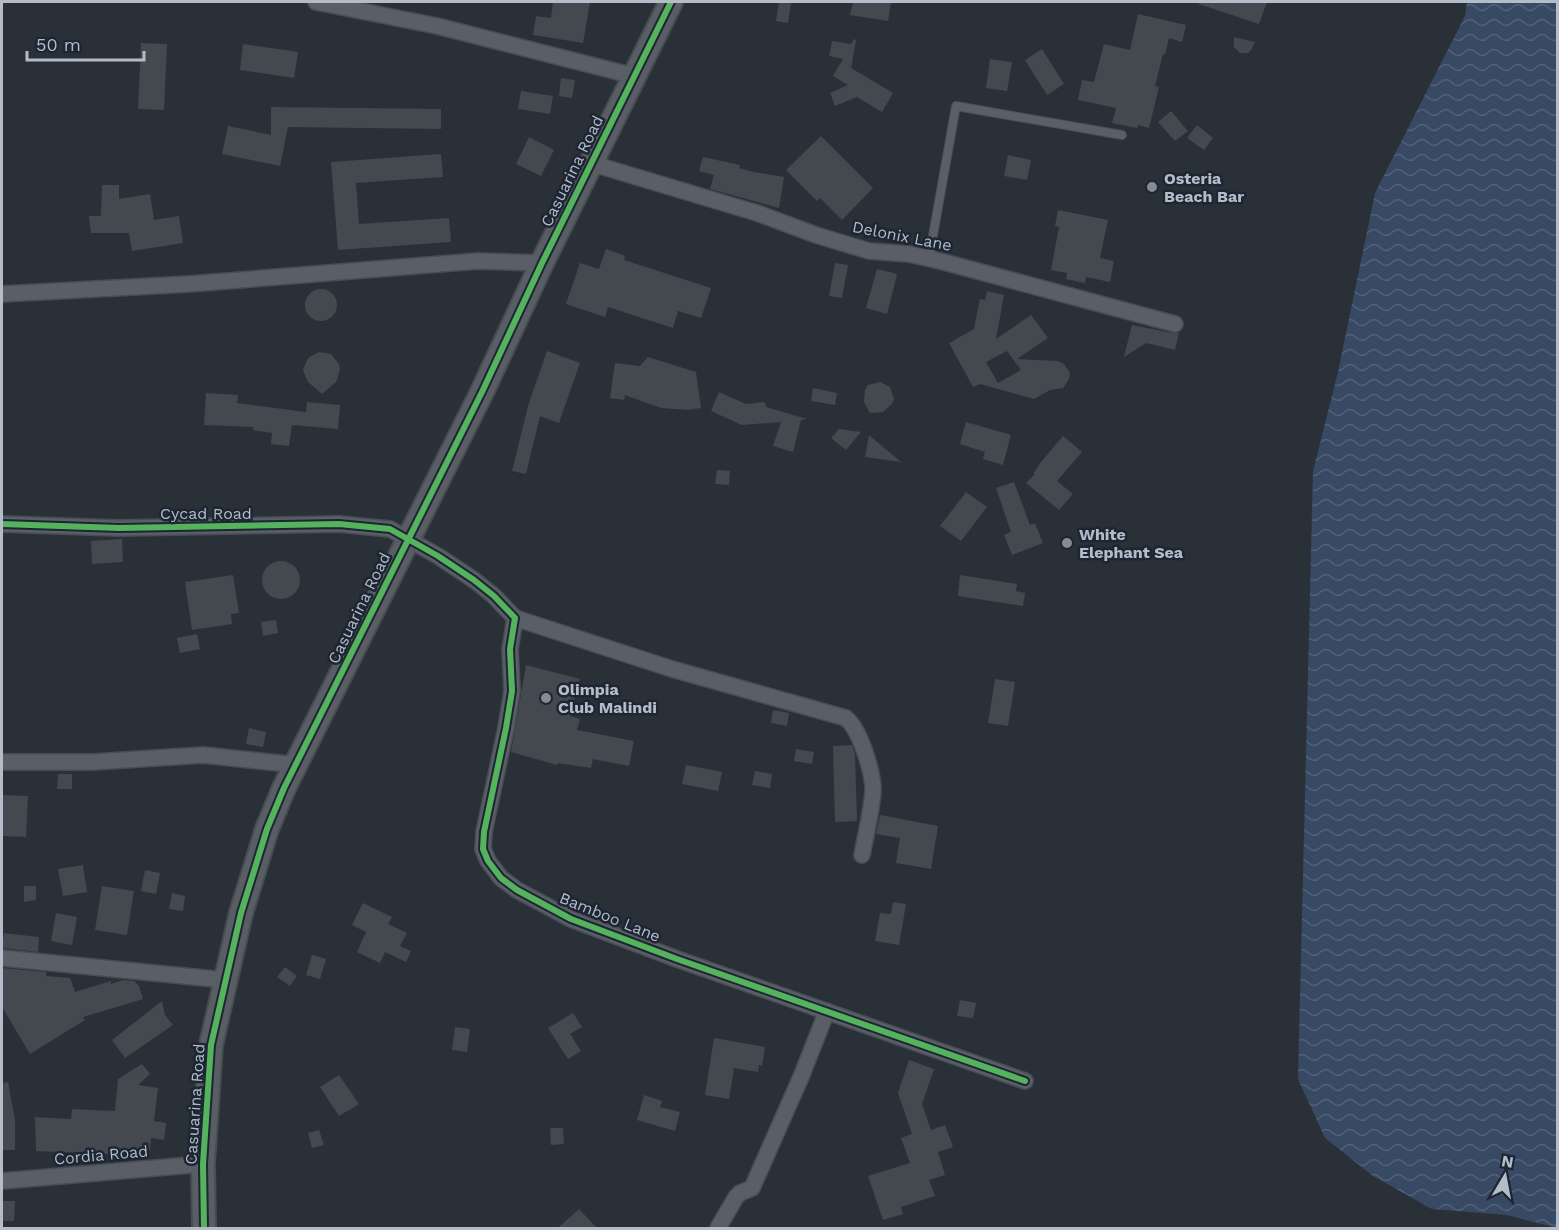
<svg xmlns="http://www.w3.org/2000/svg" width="1559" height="1230" font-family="'Work Sans',sans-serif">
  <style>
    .water { fill: url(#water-waves) }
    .building { fill: #444950; fill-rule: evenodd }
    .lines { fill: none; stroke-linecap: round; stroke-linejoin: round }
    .lane-casing { stroke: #484c53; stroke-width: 10 }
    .street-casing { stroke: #484c53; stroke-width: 18 }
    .secondary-casing { stroke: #484c53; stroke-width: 26 }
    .lane { stroke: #5a5e66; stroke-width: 8 }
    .street { stroke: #5a5e66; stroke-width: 15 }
    .secondary { stroke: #595d64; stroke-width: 22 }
    .cycleway-casing { stroke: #1d2633; stroke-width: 10 }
    .cycleway { stroke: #56b35d; stroke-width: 6 }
    .poi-dot { fill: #848b96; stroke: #1d2633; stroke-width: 2 }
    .labels { text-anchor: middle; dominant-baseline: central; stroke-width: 5; stroke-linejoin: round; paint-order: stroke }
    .street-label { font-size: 16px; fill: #b4bcc9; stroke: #1d2633 }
    .poi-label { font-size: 16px; font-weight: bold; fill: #b4bcc9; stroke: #1d2633; text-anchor: start }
  </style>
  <defs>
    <pattern id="water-waves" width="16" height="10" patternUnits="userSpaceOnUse" patternTransform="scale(1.5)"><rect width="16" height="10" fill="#384963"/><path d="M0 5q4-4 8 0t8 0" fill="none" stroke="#526178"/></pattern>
  </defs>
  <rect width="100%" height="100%" fill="#2a3038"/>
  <path class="water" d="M1467 2H1557V1228L1507 1215 1432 1209 1373 1176 1325 1138 1298 1079 1313 471 1338 372 1375 193 1465 16Z"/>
  <g class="building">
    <path d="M553 2H590L583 43 533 35 536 16 551 18Z"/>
    <path d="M779 2H791L788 23 776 21Z"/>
    <path d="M853 2H891L888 21 850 15Z"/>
    <path d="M1199 2H1267L1259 24 1199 4Z"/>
    <path d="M1138 14 1186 25 1182 42 1169 38 1165 55 1163 54 1155 86 1159 87 1149 128 1138 125 1137 128 1112 123 1116 108 1078 100 1082 80 1094 82 1104 44 1130 50Z"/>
    <path d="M1234 37 1255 42 1251 50 1248 53H1240L1234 47Z"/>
    <path d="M854 39 856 40 851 68 893 93 882 112 857 97 835 106 830 93 848 85 833 76 843 59 829 56 832 41 851 44Z"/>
    <path d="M141 43 167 44 164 110 138 109Z"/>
    <path d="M243 44 298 52 294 78 240 70Z"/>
    <path d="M1042 49 1064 84 1047 95 1025 60Z"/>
    <path d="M990 59 1012 62 1007 91 986 88Z"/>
    <path d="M561 78 575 80 572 98 559 96Z"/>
    <path d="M521 91 553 96 550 114 518 109Z"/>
    <path d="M271 107 441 109V129L288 127 280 166 222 154 228 126 271 135Z"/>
    <path d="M1171 111 1188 131 1175 141 1158 122Z"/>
    <path d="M1197 125 1213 138 1204 150 1187 138Z"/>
    <path d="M821 136 873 188 842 220 820 198 817 201 786 170Z"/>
    <path d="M529 137 554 150 541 176 516 164Z"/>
    <path d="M441 154 443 177 356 183 359 224 449 218 451 242 338 250 331 162Z"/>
    <path d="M1008 155 1031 160 1027 180 1004 176Z"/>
    <path d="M703 157 740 165 739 168 754 172 784 177 779 208 710 189 714 175 699 171Z"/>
    <path d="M102 185H119V199L150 194 154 220 179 216 183 243 132 251 129 233H91L89 216H101Z"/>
    <path d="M1058 210 1108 220 1100 258 1114 261 1110 282 1086 277 1085 283 1066 279 1067 273 1051 270 1059 227 1055 226Z"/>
    <path d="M606 249 625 256 624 260 711 288 701 318 678 311 673 328 608 307 605 317 566 304 580 263 599 269Z"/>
    <path d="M835 263 848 265 842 298 829 296Z"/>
    <path d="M877 269 897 274 887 314 866 308Z"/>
    <circle cx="321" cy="305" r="16"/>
    <path d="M987 291 1004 295 996 339 1031 315 1048 338 1017 359 1058 361 1064 364 1070 373 1069 379 1063 388 1050 390 1034 399 980 384 973 387 949 343 974 329 980 299 985 300ZM1007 351 1021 370 998 383 986 362Z"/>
    <path d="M1132 325 1172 333H1179L1175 350 1146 343 1124 357Z"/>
    <path d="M547 351 580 363 559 423 540 416 526 474 512 471 528 406Z"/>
    <path d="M319 352 331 354 339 364 340 370 336 382 322 394 308 382 303 370 308 358Z"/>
    <path d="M648 357 696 372 701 408 688 410 661 408 625 395 624 400 610 398 615 363 640 366Z"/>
    <path d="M880 382 890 387 894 399 892 404 883 412 870 413 864 402 865 390 868 385Z"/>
    <path d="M813 388 837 393 835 405 811 401Z"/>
    <path d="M719 392 746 404 765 402 766 407 807 419 801 420 793 452 773 446 781 422 742 425 711 411Z"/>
    <path d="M206 393 238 395 237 403 306 412 307 402 340 405 338 429 292 425 289 446 271 444 272 433 253 430 254 427 204 425Z"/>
    <path d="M966 422 1011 435 1003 465 983 459 985 452 960 444Z"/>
    <path d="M839 429 861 432 846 450 831 438Z"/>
    <path d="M869 435 901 462 865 457Z"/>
    <path d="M1063 436 1082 452 1057 481 1073 494 1059 510 1026 483 1035 474H1033L1041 462Z"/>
    <path d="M717 470 730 471 729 485 715 484Z"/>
    <path d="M1014 482 1030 525 1035 523 1043 543 1012 555 1004 535 1011 532 996 488Z"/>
    <path d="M966 492 987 507 961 541 940 526Z"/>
    <path d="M122 539 123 562 92 564 91 541Z"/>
    <circle cx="281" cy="580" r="19"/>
    <path d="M233 575 239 613 231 614 232 624 192 630 185 582Z"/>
    <path d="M960 575 1017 584 1016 591 1025 593 1023 606 958 596Z"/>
    <path d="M276 620 278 633 263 636 261 622Z"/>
    <path d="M197 634 200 649 180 653 177 638Z"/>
    <path d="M526 665 580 679 570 716 580 719 577 730 634 741 629 766 593 759 591 768 558 763 557 765 511 752Z"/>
    <path d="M995 679 1015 682 1008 726 988 723Z"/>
    <path d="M773 710 789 713 787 726 771 723Z"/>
    <path d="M249 728 266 732 263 747 246 744Z"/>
    <path d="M852 745 855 754 857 821 835 822 833 746Z"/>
    <path d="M796 749 814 752 812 764 794 761Z"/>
    <path d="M686 765 722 772 718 791 682 784Z"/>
    <path d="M755 771 772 774 770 788 752 785Z"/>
    <path d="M58 774H72V789H57Z"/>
    <path d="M2 795 28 796 26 837 2 836Z"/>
    <path d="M880 815 938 826 931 869 896 863 900 838 876 834Z"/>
    <path d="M83 865 87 892 63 896 58 869Z"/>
    <path d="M145 870 160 873 156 894 141 891Z"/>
    <path d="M24 886H36V900L24 902Z"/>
    <path d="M102 886 134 891 127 935 95 930Z"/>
    <path d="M172 893 185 896 183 911 169 909Z"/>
    <path d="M893 902 906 904 899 945 875 941 880 913 891 914Z"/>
    <path d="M363 903 392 917 388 924 407 933 400 946 411 951 406 962 385 952 380 963 357 952 366 932 352 925Z"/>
    <path d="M56 913 77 917 72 945 51 941Z"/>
    <path d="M4 933 39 937 38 952 2 948Z"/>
    <path d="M312 955 326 959 320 979 306 975Z"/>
    <path d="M285 967 297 976 290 986 277 977Z"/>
    <path d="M2 968 46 972V976L70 978 75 992 111 981V984L123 980 134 981 139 986 143 999 83 1017 85 1020 30 1054 2 1007Z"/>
    <path d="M960 1000 976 1003 973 1018 957 1016Z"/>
    <path d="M162 1001 165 1015 173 1025 125 1058 112 1040Z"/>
    <path d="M573 1013 582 1027 570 1034 581 1051 568 1059 548 1028Z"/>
    <path d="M455 1027 470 1029 467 1052 452 1050Z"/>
    <path d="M714 1038 765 1047 762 1066 759 1065 758 1072 734 1068 729 1099 705 1095Z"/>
    <path d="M909 1060 934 1069 922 1104 931 1130 945 1125 953 1147 938 1152 945 1175 929 1180 935 1196 901 1207 903 1214 883 1220 868 1176 910 1163 901 1138 912 1134 898 1093Z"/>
    <path d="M142 1064 150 1074 138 1085 158 1088 154 1121 166 1123 164 1140 151 1138 150 1150 134 1149V1155L36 1151 35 1117 71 1119 72 1109 115 1111 118 1079Z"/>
    <path d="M339 1075 359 1104 339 1116 320 1087Z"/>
    <path d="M8 1082 15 1120V1150H2V1083Z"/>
    <path d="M644 1095 662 1101 660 1107 680 1112 675 1131 637 1120Z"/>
    <path d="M550 1128H563L564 1144 551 1145Z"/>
    <path d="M319 1130 324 1145 312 1148 308 1133Z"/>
    <path d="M2 1201H15L14 1221H2Z"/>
    <path d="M579 1209 597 1228H558Z"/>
  </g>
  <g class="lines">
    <defs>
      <path id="lane" d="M929 258 956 106 1122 135"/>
      <g id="street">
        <path d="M316 2 437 26 634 76"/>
        <path d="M590 163 757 213 816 235 869 251 909 254 940 261 1175 324"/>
        <path d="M2 294 189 284 478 261 542 263"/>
        <path d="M2 524 119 528 339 524 390 529 438 556 474 580 494 596 515 618 510 649 512 691 506 728 484 832 483 849 488 861 501 878 517 890 571 919 677 959 1025 1081"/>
        <path d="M515 618 672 669 846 718C860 730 871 767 873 786 874 801 865 838 862 855"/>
        <path d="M2 762H93L203 755 297 765"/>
        <path d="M2 958 225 980"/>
        <path d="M2 1181 203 1164"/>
        <path d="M718 1228 736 1197 740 1193 752 1188 801 1077 827 1011"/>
      </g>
      <path id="secondary" d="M204 1228 203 1164 211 1045 241 913 267 829 284 788 482 392 542 263 671 2"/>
    </defs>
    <use href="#lane" class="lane-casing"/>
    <use href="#street" class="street-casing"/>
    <use href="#secondary" class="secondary-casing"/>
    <use href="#lane" class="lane"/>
    <use href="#street" class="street"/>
    <use href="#secondary" class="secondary"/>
    <defs>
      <g id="cycleway">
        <path d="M2 524 119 528 339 524 390 529 438 556 474 580 494 596 515 618 510 649 512 691 506 728 484 832 483 849 488 861 501 878 517 890 571 919 677 959 1025 1081"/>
        <path d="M204 1228 203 1164 211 1045 241 913 267 829 284 788 482 392 542 263 671 2"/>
      </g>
    </defs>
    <use href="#cycleway" class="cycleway-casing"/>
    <use href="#cycleway" class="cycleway"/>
  </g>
  <g class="poi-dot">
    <circle cx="1152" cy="187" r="6"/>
    <circle cx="1067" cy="543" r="6"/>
    <circle cx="546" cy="698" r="6"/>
  </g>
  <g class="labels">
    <g class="street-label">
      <text transform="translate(572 171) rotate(-64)">Casuarina Road</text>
      <text transform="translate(902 236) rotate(11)">Delonix Lane</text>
      <text x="206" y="513">Cycad Road</text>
      <text transform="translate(359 608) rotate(-64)">Casuarina Road</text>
      <text transform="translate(610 917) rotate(22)">Bamboo Lane</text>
      <text transform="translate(195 1104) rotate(-86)">Casuarina Road</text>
      <text transform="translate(101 1155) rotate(-5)">Cordia Road</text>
    </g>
    <g class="poi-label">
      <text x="1164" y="178">Osteria<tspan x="1164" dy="18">Beach Bar</tspan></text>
      <text x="1079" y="534">White<tspan x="1079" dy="18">Elephant Sea</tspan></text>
      <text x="558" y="689">Olimpia<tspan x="558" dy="18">Club Malindi</tspan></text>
    </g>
  </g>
  <rect width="1559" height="1230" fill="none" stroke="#b4bcc9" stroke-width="6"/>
  <g transform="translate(1505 1176) rotate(10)" stroke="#1d2633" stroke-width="4.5" paint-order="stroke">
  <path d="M0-4.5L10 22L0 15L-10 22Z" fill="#b4bcc9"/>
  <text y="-9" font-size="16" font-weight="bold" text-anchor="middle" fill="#b4bcc9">N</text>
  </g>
  <path d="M27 51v9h117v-9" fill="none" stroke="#b4bcc9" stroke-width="3"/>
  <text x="36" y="51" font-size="18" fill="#b4bcc9" stroke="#1d2633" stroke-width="4.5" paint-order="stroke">50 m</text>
</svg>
